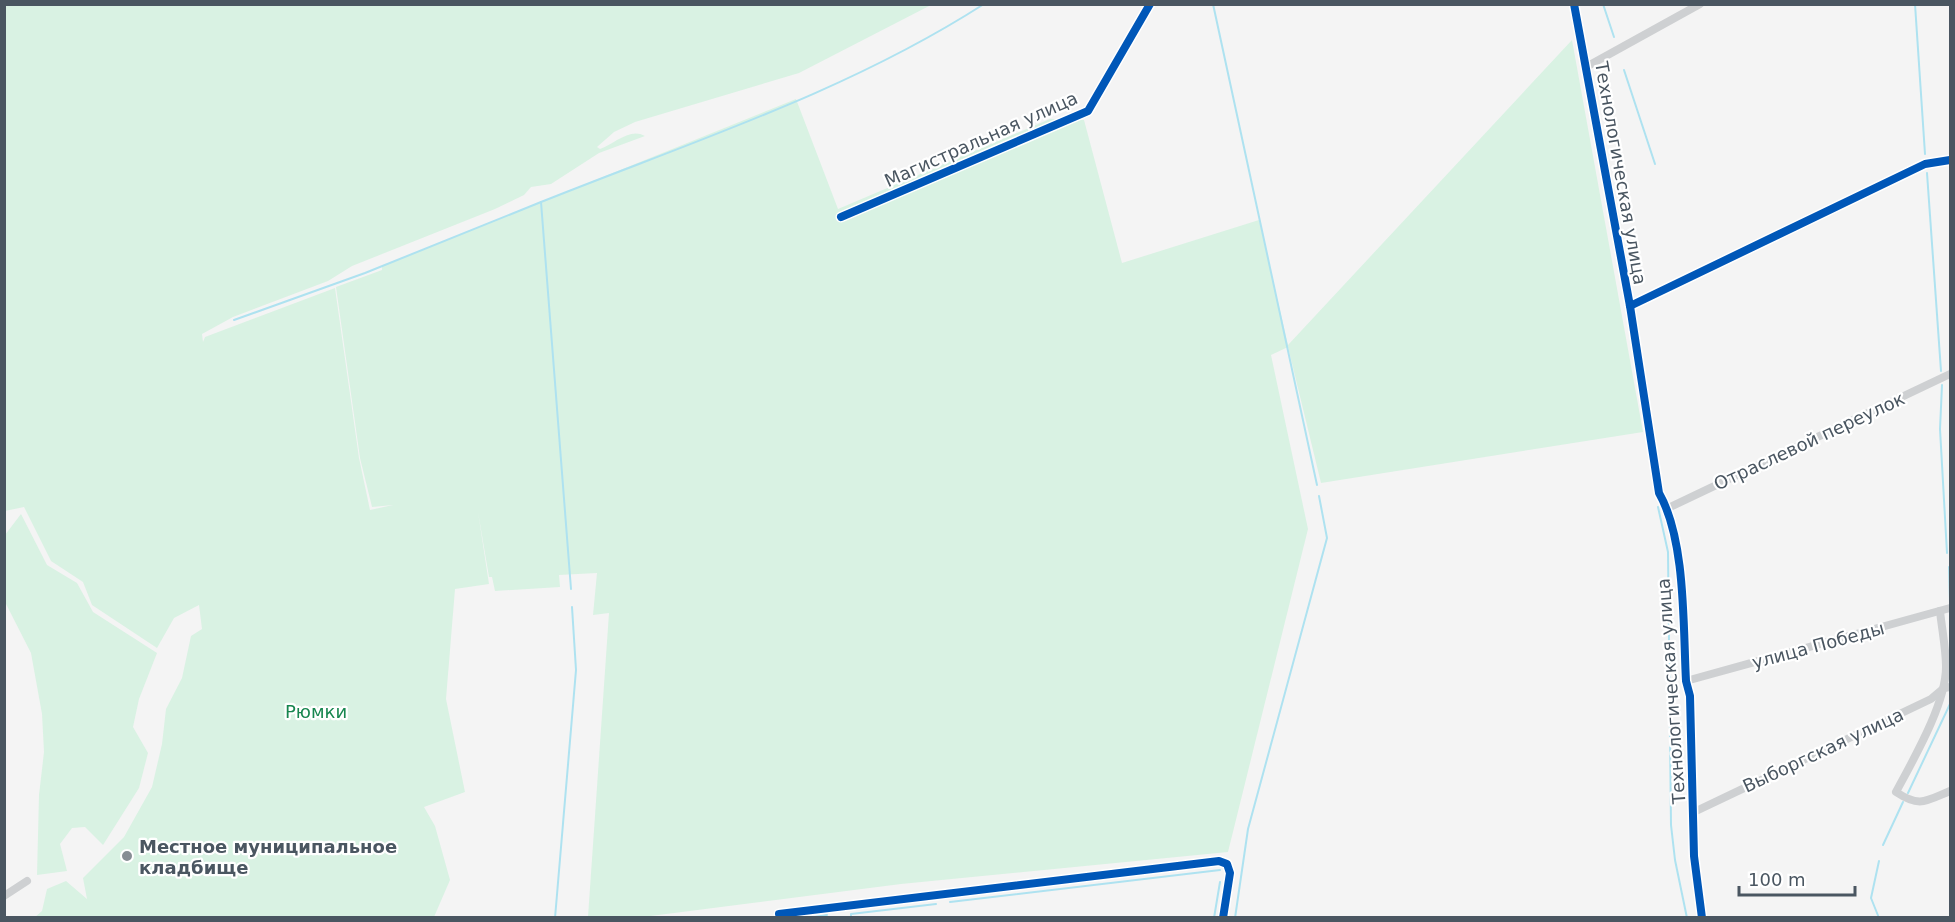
<svg xmlns="http://www.w3.org/2000/svg" width="1955" height="922" font-family="'DejaVu Sans',sans-serif">
  <style>
    .green { fill: #d9f2e3 }
    .lines { fill: none; stroke-linecap: round; stroke-linejoin: round }
    .stream { stroke: #aee2f0; stroke-width: 2 }
    .street { stroke: #ced0d2; stroke-width: 8 }
    .cycleway-casing { stroke: #fff; stroke-width: 11 }
    .cycleway { stroke: #0057b8; stroke-width: 8 }
    .poi-dot { fill: #868d94; stroke: #fff; stroke-width: 2 }
    .labels { text-anchor: middle; dominant-baseline: central; stroke-width: 4.5; stroke-linejoin: round; paint-order: stroke }
    .street-label { font-size: 18px; fill: #4a5661; stroke: #fff }
    .park-label { font-size: 18px; fill: #17864f; stroke: #fff }
    .poi-label { font-size: 18px; font-weight: bold; fill: #4a5661; stroke: #fff; text-anchor: start }
  </style>
  <rect width="100%" height="100%" fill="#f4f4f4"/>
  <g class="green">
    <path d="M5 4 931 5 799 73 635 122 614 132 597 147 600 149C614 144 630 127 645 136L599 153 551 184 531 187 524 195 495 209 352 266 328 281 233 317 202 334 203 342 205 337 335 288 359 458 370 510 393 505 372 507 360 458 336 287 382 270V266L796 99 838 209 1050 119 1084 120 1122 263 1259 220 1288 345 1572 40 1643 432 1321 483 1288 347 1271 355 1308 529 1228 852 901 884 635 918 588 917 609 613 593 615 597 573 559 575 560 587 495 591 492 577H489L478 512 489 584 455 589 446 699 465 792 424 807 435 826 450 880 434 917H35L42 911 47 889 66 881 87 899 83 878 124 837 152 787 162 744 166 709 182 678 191 636 202 629 199 605 174 618 157 648 92 605 83 582 51 561 24 507 5 511Z"/>
    <path d="M21 514 47 565 77 583 93 612 157 653 139 699 133 727 148 753 139 788 103 845 85 827 72 828 60 844 67 871 37 875 39 795 44 752 42 714 31 653 4 600 5 535Z"/>
  </g>
  <g class="lines">
    <g class="stream">
      <path d="M1213 4 1317 485"/>
      <path d="M1603 4 1614 37"/>
      <path d="M1915 4 1925 154"/>
      <path d="M1624 70 1655 164"/>
      <path d="M1927 173 1941 371"/>
      <path d="M234 320 365 273 541 202"/>
      <path d="M1942 385 1940 429 1947 553"/>
      <path d="M1658 507 1668 552 1671 825 1675 860 1687 918"/>
      <path d="M1949 567 1950 602"/>
      <path d="M571 589 541 202C691 142 847 92 984 4"/>
      <path d="M1908 793 1950 704"/>
      <path d="M1883 845 1903 802"/>
      <path d="M950 902 1220 870"/>
      <path d="M555 918 576 670 572 607"/>
      <path d="M809 918 827 915"/>
      <path d="M851 918V914L936 904"/>
      <path d="M1214 918 1220 882"/>
      <path d="M1235 918 1248 829 1327 538 1319 496"/>
      <path d="M1879 918 1871 898 1879 861"/>
    </g>
    <g class="street">
      <path d="M1574 4 1630 306 1659 493C1686 540 1683 627 1686 681L1690 696 1694 856 1702 918"/>
      <path d="M1586 67 1700 4"/>
      <path d="M841 217 1088 111 1150 4"/>
      <path d="M1630 306 1925 164 1950 160"/>
      <path d="M1668 508 1950 374"/>
      <path d="M1940 611C1942 630 1946 649 1946 667 1946 704 1913 760 1896 792 1920 808 1926 801 1950 791"/>
      <path d="M1686 681 1950 608"/>
      <path d="M1694 812 1931 699 1944 688 1950 687"/>
      <path d="M4 896 27 881"/>
      <path d="M779 914 1219 861 1227 864 1230 873 1223 918"/>
    </g>
    <defs>
      <g id="cycleway">
        <path d="M1574 4 1630 306 1659 493C1686 540 1683 627 1686 681L1690 696 1694 856 1702 918"/>
        <path d="M841 217 1088 111 1150 4"/>
        <path d="M1630 306 1925 164 1950 160"/>
        <path d="M779 914 1219 861 1227 864 1230 873 1223 918"/>
      </g>
    </defs>
    <use href="#cycleway" class="cycleway-casing"/>
    <use href="#cycleway" class="cycleway"/>
  </g>
  <circle class="poi-dot" cx="127" cy="856" r="6"/>
  <g class="labels">
    <g class="street-label">
      <text transform="translate(981 139) rotate(-24)">Магистральная улица</text>
      <text transform="translate(1621 173) rotate(80)">Технологическая улица</text>
      <text transform="translate(1809 441) rotate(-25)">Отраслевой переулок</text>
      <text transform="translate(1818 645) rotate(-15)">улица Победы</text>
      <text transform="translate(1671 691) rotate(-94)">Технологическая улица</text>
      <text transform="translate(1823 750) rotate(-25)">Выборгская улица</text>
    </g>
    <g class="park-label">
      <text x="316" y="711">Рюмки</text>
    </g>
    <g class="poi-label">
      <text x="139" y="846">Местное муниципальное<tspan x="139" dy="21">кладбище</tspan></text>
    </g>
  </g>
  <rect width="1955" height="922" fill="none" stroke="#4a5661" stroke-width="12"/>
  <path d="M1739 886v9h116v-9" fill="none" stroke="#4a5661" stroke-width="3"/>
  <text x="1748" y="886" font-size="18" fill="#4a5661" stroke="#ffffff" stroke-width="4.5" paint-order="stroke">100 m</text>
</svg>
